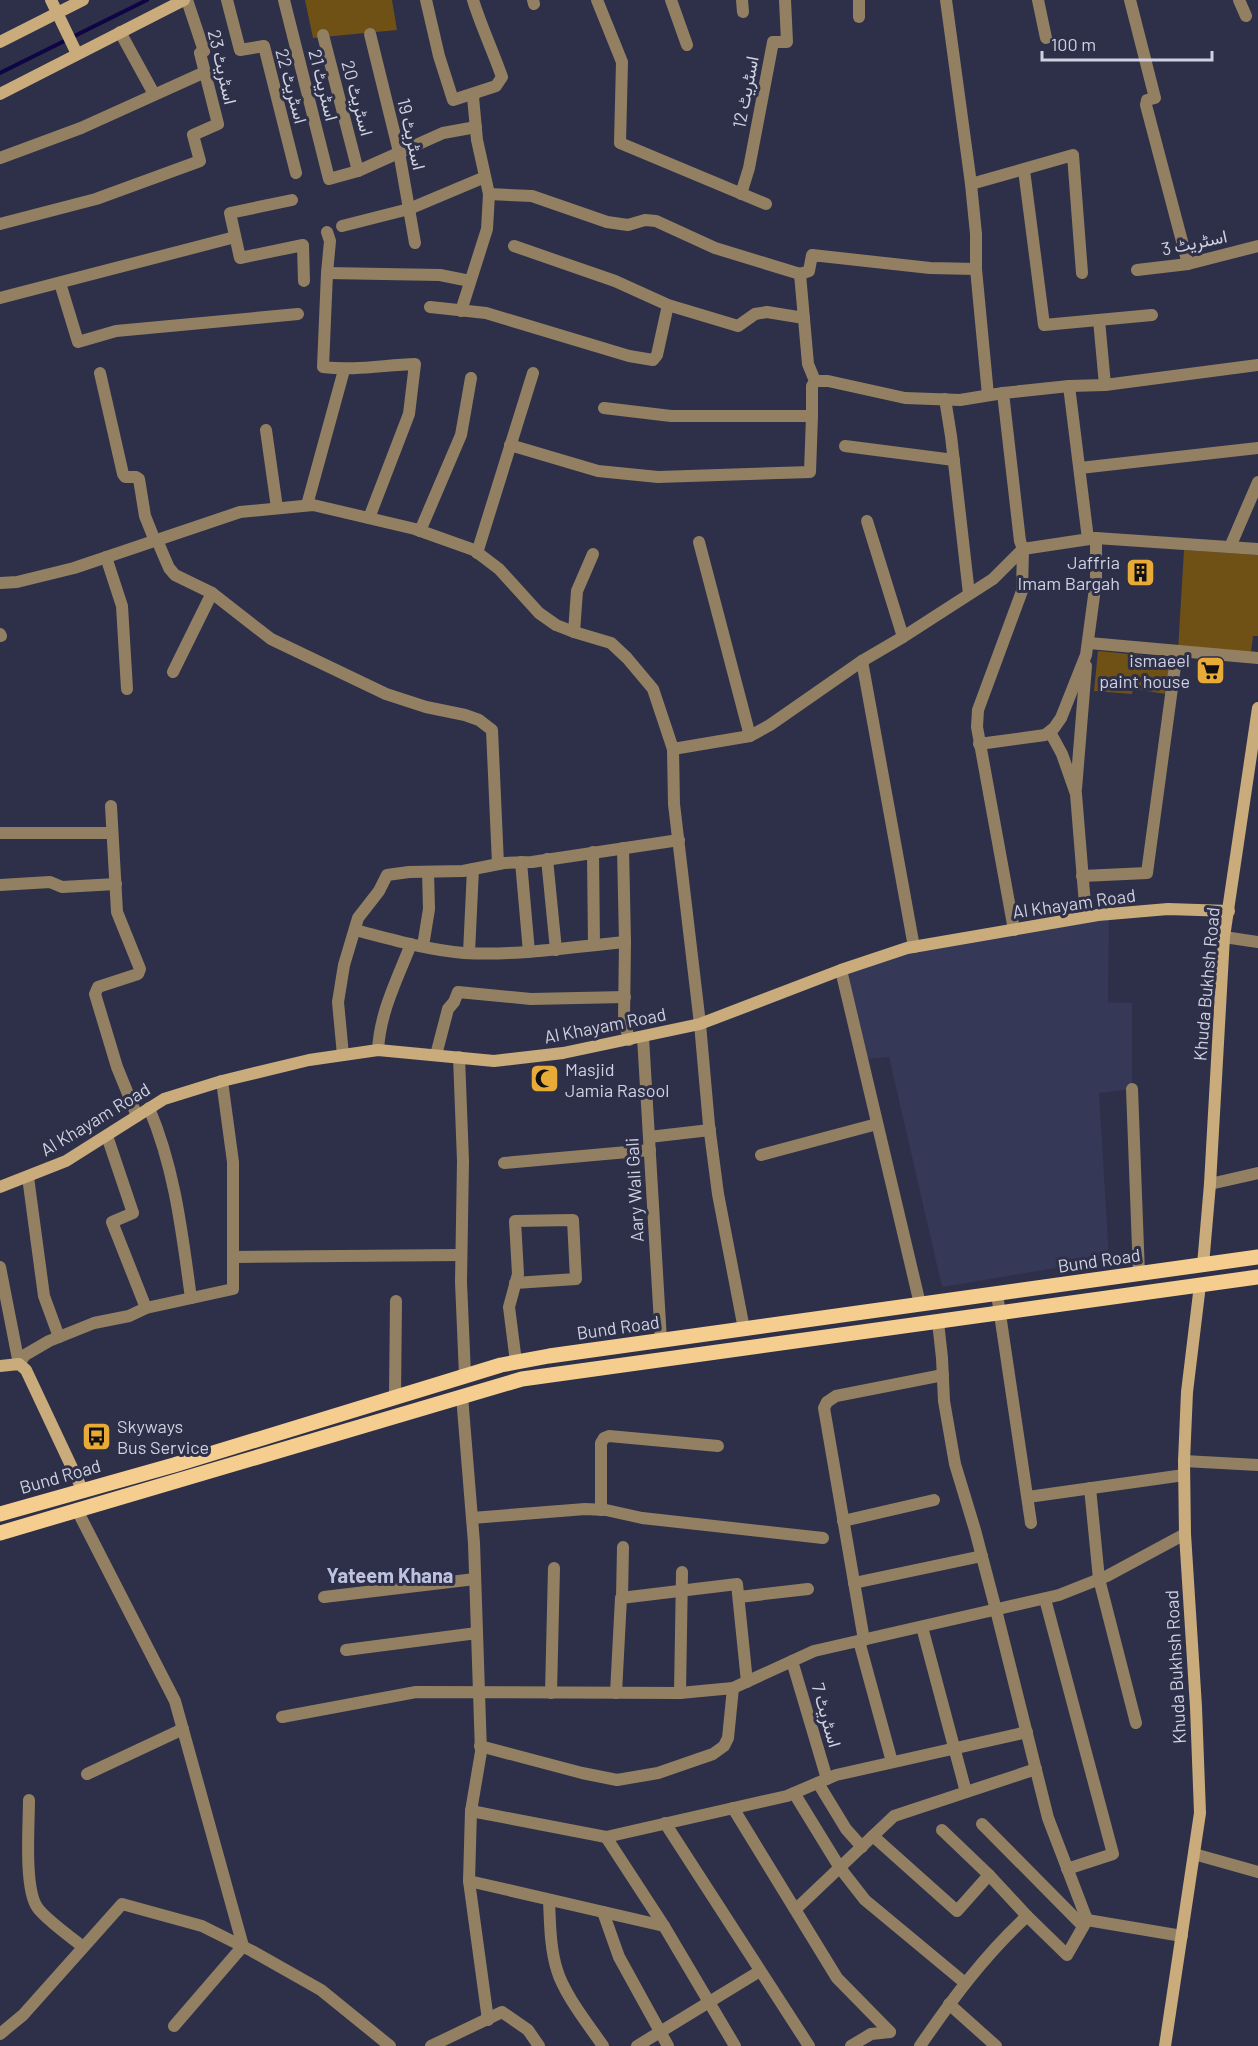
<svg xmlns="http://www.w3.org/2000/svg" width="1258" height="2046" font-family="Barlow,Vazirmatn,sans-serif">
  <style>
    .built { fill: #353856 }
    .green { fill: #6f5015 }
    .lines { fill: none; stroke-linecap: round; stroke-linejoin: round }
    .stream { stroke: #100544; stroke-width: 4 }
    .street { stroke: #938062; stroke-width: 12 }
    .secondary { stroke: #caab7b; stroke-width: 12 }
    .primary { stroke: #f5cd8e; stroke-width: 15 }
    .labels { text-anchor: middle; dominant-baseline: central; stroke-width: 6; stroke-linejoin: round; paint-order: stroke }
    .street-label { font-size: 18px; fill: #cfd1e1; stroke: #2d3048 }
    .poi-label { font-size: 18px; fill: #cfd1e1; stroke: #2d3048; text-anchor: end }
    .neighbourhood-label { font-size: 20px; font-weight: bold; fill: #bdc2e0; stroke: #2d3048 }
  </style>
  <rect width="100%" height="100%" fill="#2d3048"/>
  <path class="built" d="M1109 914 1108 1002 1132 1003V1089L1099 1093 1109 1259 942 1287 889 1057 867 1059 846 973 914 947Z"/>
  <g class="green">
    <path d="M305 0H392L397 30 313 38Z"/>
    <path d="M1184 550 1258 555V636H1253L1251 652 1178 650Z"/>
    <path d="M1098 651 1171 658 1166 694 1133 689 1132 694 1094 691Z"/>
  </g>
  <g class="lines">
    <path class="stream" d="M0 73 147 0"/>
    <g class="street">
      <path d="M227 0 240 50 264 46 296 173"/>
      <path d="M284 0 329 179 358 171 443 133 476 127"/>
      <path d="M426 0 439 56 453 100 496 86 502 77C493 51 481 26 473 0"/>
      <path d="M533 0 534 4"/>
      <path d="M597 0 622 62 620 143 766 204"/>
      <path d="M671 0 687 45"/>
      <path d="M742 0 743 12"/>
      <path d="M946 0 971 184 976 234V269L988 395"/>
      <path d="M1038 0 1046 38"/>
      <path d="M1130 0 1155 98 1147 100 1146 105 1188 264"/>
      <path d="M1239 0 1246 16"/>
      <path d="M859 17V0"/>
      <path d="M120 32 154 94"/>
      <path d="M370 34 399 152 415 243"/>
      <path d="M323 35 358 171"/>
      <path d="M0 158 81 128 205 72"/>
      <path d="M1024 170 1044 325 1152 315"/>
      <path d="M971 184 1073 155 1082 273"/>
      <path d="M489 194 532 196 607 222 628 225 645 220 656 221 715 248 800 274 809 271 812 255 930 268 976 269"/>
      <path d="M741 194 749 168 773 42H787L785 0"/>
      <path d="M292 200 230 213 240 258 303 245 304 281"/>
      <path d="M0 224 96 199 200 161 193 135 218 124 200 53 204 51 187 0"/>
      <path d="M342 226 409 209 485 177"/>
      <path d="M327 232 330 241 327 273 323 367C354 371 384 365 415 364L409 414 369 518"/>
      <path d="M514 246 615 281 668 305 738 326 755 314 767 312 804 318"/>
      <path d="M1137 270 1188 264 1258 246"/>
      <path d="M327 273 440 275 470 281"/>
      <path d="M60 283 78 342 116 331 298 314"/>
      <path d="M0 298 235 237"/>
      <path d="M430 307 486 313 629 356 653 360 657 355 668 305"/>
      <path d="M461 311 487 229 489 194 477 140 473 97 475 94"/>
      <path d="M1099 320 1105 385"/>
      <path d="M100 373 123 474 125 477H136L139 479 145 516 155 541"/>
      <path d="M815 381H828L905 398 960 400 1003 393 1069 386 1105 385 1258 365"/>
      <path d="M1069 386 1088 539"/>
      <path d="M1003 393 1020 541 1023 549 1022 591 978 710 977 727 1014 930"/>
      <path d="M945 399 951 436 969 594"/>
      <path d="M604 408 671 416H812V386L815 381 808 364 800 274"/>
      <path d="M266 430 277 508"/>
      <path d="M510 445 598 471 658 477 810 472 812 416"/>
      <path d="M845 446 954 460"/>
      <path d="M1080 468 1258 448"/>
      <path d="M307 505 344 370"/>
      <path d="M867 521 903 637"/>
      <path d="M420 531 461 435 471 378"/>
      <path d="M157 540 169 568 175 575 212 593 271 639 386 694 426 707 465 715 479 720 492 730 498 864"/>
      <path d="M699 542 750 736"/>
      <path d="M1230 547 1258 482"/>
      <path d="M477 553 533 373"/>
      <path d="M106 557 122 606 127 689"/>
      <path d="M0 583 17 582 74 568 240 512 313 505 415 529 474 550 499 569 539 613 556 625 574 632 611 643 627 658 653 689 673 749 674 804 700 1024 709 1125 718 1194 744 1329"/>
      <path d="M574 632 577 591 593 554"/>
      <path d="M0 634 1 636"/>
      <path d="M1089 643 1258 658"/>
      <path d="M862 661 914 947"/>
      <path d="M173 672 212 593"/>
      <path d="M1050 732 1062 754 1076 794 1086 917"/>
      <path d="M979 744 1045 735 1054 728 1061 718 1086 655 1096 581V538"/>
      <path d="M673 749 750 736 770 725 862 661 903 637 993 579 1023 549 1096 538 1258 549"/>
      <path d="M1076 789 1086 666"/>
      <path d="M111 806 117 912 140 969 138 974 98 987 95 994 117 1067 137 1116"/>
      <path d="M0 833H112"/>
      <path d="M623 848 625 942 624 1019 629 1040"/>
      <path d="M593 852 594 945"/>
      <path d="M547 859 556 950"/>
      <path d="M521 862 529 952"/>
      <path d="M1082 876 1147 873 1177 651"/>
      <path d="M0 885 50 882 62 887 116 884"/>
      <path d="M355 930C390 939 427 950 464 953 518 956 571 947 625 942"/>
      <path d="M1224 937 1258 942"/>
      <path d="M423 946 429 909 428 872"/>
      <path d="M469 953 473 869"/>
      <path d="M841 970 920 1304"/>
      <path d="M643 1037 661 1340"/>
      <path d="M378 1050C380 1012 397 980 411 944"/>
      <path d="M343 1055 338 1002 344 965 358 918 379 891 387 875 409 872 463 871 504 863 532 862 679 840"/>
      <path d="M436 1055 448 1009 454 1002 458 992 531 999 625 997"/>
      <path d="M459 1057 463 1161 461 1282 465 1375"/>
      <path d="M1132 1089 1139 1274"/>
      <path d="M149 1108C175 1169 182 1233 191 1298"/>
      <path d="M107 1136 133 1213 112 1222 146 1308"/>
      <path d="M649 1137 710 1130"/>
      <path d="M761 1155 877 1124"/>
      <path d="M504 1163 650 1150"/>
      <path d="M28 1177 44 1296 59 1337"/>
      <path d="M1210 1184 1258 1173"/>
      <path d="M233 1257 461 1255"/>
      <path d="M0 1267 19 1364"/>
      <path d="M515 1283 576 1279 573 1220 515 1221 518 1274 509 1307 516 1362"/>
      <path d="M997 1294 1031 1523"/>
      <path d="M938 1322 942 1358 944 1401 955 1464 975 1530 996 1610 1048 1818 1087 1920"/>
      <path d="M19 1364 25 1355 49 1341 94 1323 129 1316 146 1308 233 1289V1162L222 1081"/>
      <path d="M395 1396 396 1301"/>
      <path d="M462 1396 474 1543 481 1752 471 1811 469 1881 488 2020"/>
      <path d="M1184 1461 1258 1465"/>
      <path d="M1090 1488 1099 1579 1136 1723"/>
      <path d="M1028 1497 1184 1475"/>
      <path d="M77 1510 175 1701 243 1946 174 2026"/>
      <path d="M601 1510V1443L604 1438 609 1436 718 1446"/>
      <path d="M472 1518 585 1509 606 1510 642 1518 823 1538"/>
      <path d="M843 1521 934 1500"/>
      <path d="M854 1583 982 1556"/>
      <path d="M324 1597 475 1579"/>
      <path d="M739 1597 808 1589"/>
      <path d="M622 1598 623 1547"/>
      <path d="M1045 1599 1113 1854 1067 1869"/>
      <path d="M922 1627 966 1792"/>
      <path d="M864 1640 824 1408 827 1402 836 1396 943 1375"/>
      <path d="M859 1641 892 1762"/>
      <path d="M346 1650 477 1633"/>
      <path d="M792 1661 827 1779"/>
      <path d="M551 1693 554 1568"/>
      <path d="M616 1693 621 1598 737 1584 747 1682"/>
      <path d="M680 1693 682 1572"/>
      <path d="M282 1717 416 1692 680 1693 733 1688 814 1651 1059 1595 1107 1576 1185 1534"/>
      <path d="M480 1746 582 1773 617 1780 658 1773 713 1754 724 1746 728 1738 733 1688"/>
      <path d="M87 1774 183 1729"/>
      <path d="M818 1783 846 1829 862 1847"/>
      <path d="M794 1793 840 1868 865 1900 965 1983"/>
      <path d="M29 1800C29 1825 24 1887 37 1907 45 1919 71 1937 83 1947"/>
      <path d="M733 1808 837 1978 890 2032"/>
      <path d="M471 1811 606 1837 787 1796 836 1775 1027 1732"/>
      <path d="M665 1823 809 2046"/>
      <path d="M982 1824 1083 1926"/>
      <path d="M942 1830 989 1875"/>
      <path d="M873 1836 957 1911 989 1875 1027 1916 1067 1955 1087 1920"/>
      <path d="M606 1837 664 1926 735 2046"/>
      <path d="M1194 1854 1258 1872"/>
      <path d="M469 1881 664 1926"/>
      <path d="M549 1900C550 1922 550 1948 557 1970 564 1994 588 2024 603 2046"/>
      <path d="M796 1909 894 1816 1036 1769"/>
      <path d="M603 1912 619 1957 668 2046"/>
      <path d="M1087 1920 1182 1936"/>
      <path d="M949 2004 996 2046"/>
      <path d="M0 2034 23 2015 122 1904 202 1926 252 1951 321 1990 390 2046"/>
      <path d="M431 2046 502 2012 528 2030 539 2046"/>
      <path d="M637 2046 760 1971"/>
      <path d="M851 2046 871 2034 890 2032"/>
      <path d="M920 2046C953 1998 984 1956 1027 1916"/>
    </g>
    <g class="secondary">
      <path d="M51 0 77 54"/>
      <path d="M0 42 83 0"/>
      <path d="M0 94 184 0"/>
      <path d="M0 1187 66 1161 164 1099 222 1081 309 1060 378 1050 494 1061 563 1053 700 1024 841 970 907 948 1098 915 1168 909 1229 911"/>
      <path d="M1203 1265 1210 1184 1224 937 1258 708"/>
      <path d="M0 1366 19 1364 26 1370 82 1489"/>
      <path d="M1165 2046 1200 1813 1196 1707 1185 1534 1184 1461 1187 1392 1200 1285"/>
    </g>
    <g class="primary">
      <path d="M0 1514 174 1465 501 1365 549 1356 1258 1257"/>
      <path d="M0 1533 522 1379 1258 1277"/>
    </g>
  </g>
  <defs>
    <symbol id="building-square" viewBox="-11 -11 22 22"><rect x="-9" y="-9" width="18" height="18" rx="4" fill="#e9ab38" stroke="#2d3048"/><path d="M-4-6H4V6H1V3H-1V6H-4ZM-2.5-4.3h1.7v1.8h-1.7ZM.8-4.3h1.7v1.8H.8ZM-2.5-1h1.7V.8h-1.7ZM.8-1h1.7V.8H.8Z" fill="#111"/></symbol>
    <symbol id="supermarket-square" viewBox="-11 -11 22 22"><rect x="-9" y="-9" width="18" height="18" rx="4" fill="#e9ab38" stroke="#2d3048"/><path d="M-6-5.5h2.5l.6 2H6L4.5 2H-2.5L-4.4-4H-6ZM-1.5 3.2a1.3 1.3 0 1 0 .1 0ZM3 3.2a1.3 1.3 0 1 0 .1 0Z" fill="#111"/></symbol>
    <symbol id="mosque-square" viewBox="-11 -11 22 22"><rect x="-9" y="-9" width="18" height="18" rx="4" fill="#e9ab38" stroke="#2d3048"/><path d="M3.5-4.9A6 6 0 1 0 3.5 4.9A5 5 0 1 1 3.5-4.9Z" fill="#111"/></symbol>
    <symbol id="bus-square" viewBox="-11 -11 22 22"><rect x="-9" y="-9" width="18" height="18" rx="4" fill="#e9ab38" stroke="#2d3048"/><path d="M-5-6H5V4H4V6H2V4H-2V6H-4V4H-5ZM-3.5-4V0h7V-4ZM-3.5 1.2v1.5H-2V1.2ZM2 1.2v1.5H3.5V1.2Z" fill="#111"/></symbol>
  </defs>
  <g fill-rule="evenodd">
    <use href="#building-square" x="1124" y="556" width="33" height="33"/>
    <use href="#supermarket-square" x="1194" y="654" width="33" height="33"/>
    <use href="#mosque-square" x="528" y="1062" width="33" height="33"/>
    <use href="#bus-square" x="80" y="1420" width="33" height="33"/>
  </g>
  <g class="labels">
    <g class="street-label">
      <text transform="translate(223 67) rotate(77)">اسٹریٹ 23</text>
      <text transform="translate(324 85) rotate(76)">اسٹریٹ 21</text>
      <text transform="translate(292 86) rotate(75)">اسٹریٹ 22</text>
      <text transform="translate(745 92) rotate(-79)">اسٹریٹ 12</text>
      <text transform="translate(358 98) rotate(75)">اسٹریٹ 20</text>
      <text transform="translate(412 134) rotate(77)">اسٹریٹ 19</text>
      <text transform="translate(1194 242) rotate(-12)">اسٹریٹ 3</text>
      <text transform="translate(1074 903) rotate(-8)">Al Khayam Road</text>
      <text transform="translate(1206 984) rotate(-85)">Khuda Bukhsh Road</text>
      <text transform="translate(605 1025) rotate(-11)">Al Khayam Road</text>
      <text transform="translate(95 1119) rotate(-31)">Al Khayam Road</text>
      <text transform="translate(634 1190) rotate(-93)">Aary Wali Gali</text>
      <text transform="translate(1099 1260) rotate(-8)">Bund Road</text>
      <text transform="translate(618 1327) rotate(-8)">Bund Road</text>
      <text transform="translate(60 1476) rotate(-16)">Bund Road</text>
      <text transform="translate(1175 1667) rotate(-93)">Khuda Bukhsh Road</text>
      <text transform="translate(827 1715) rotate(74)">اسٹریٹ 7</text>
    </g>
    <g class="poi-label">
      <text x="1120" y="562">Jaffria<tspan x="1120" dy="21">Imam Bargah</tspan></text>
      <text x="1190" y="660">ismaeel<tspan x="1190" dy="21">paint house</tspan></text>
      <text x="565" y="1069" text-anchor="start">Masjid<tspan x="565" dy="21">Jamia Rasool</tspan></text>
      <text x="117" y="1426" text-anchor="start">Skyways<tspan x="117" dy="21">Bus Service</tspan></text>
    </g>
    <g class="neighbourhood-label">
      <text x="390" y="1575">Yateem Khana</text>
    </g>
  </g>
  <path d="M1042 51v9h170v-9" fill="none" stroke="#cfd1e1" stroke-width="3"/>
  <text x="1051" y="51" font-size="18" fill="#cfd1e1" stroke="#2d3048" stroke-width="4.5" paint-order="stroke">100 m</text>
</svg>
